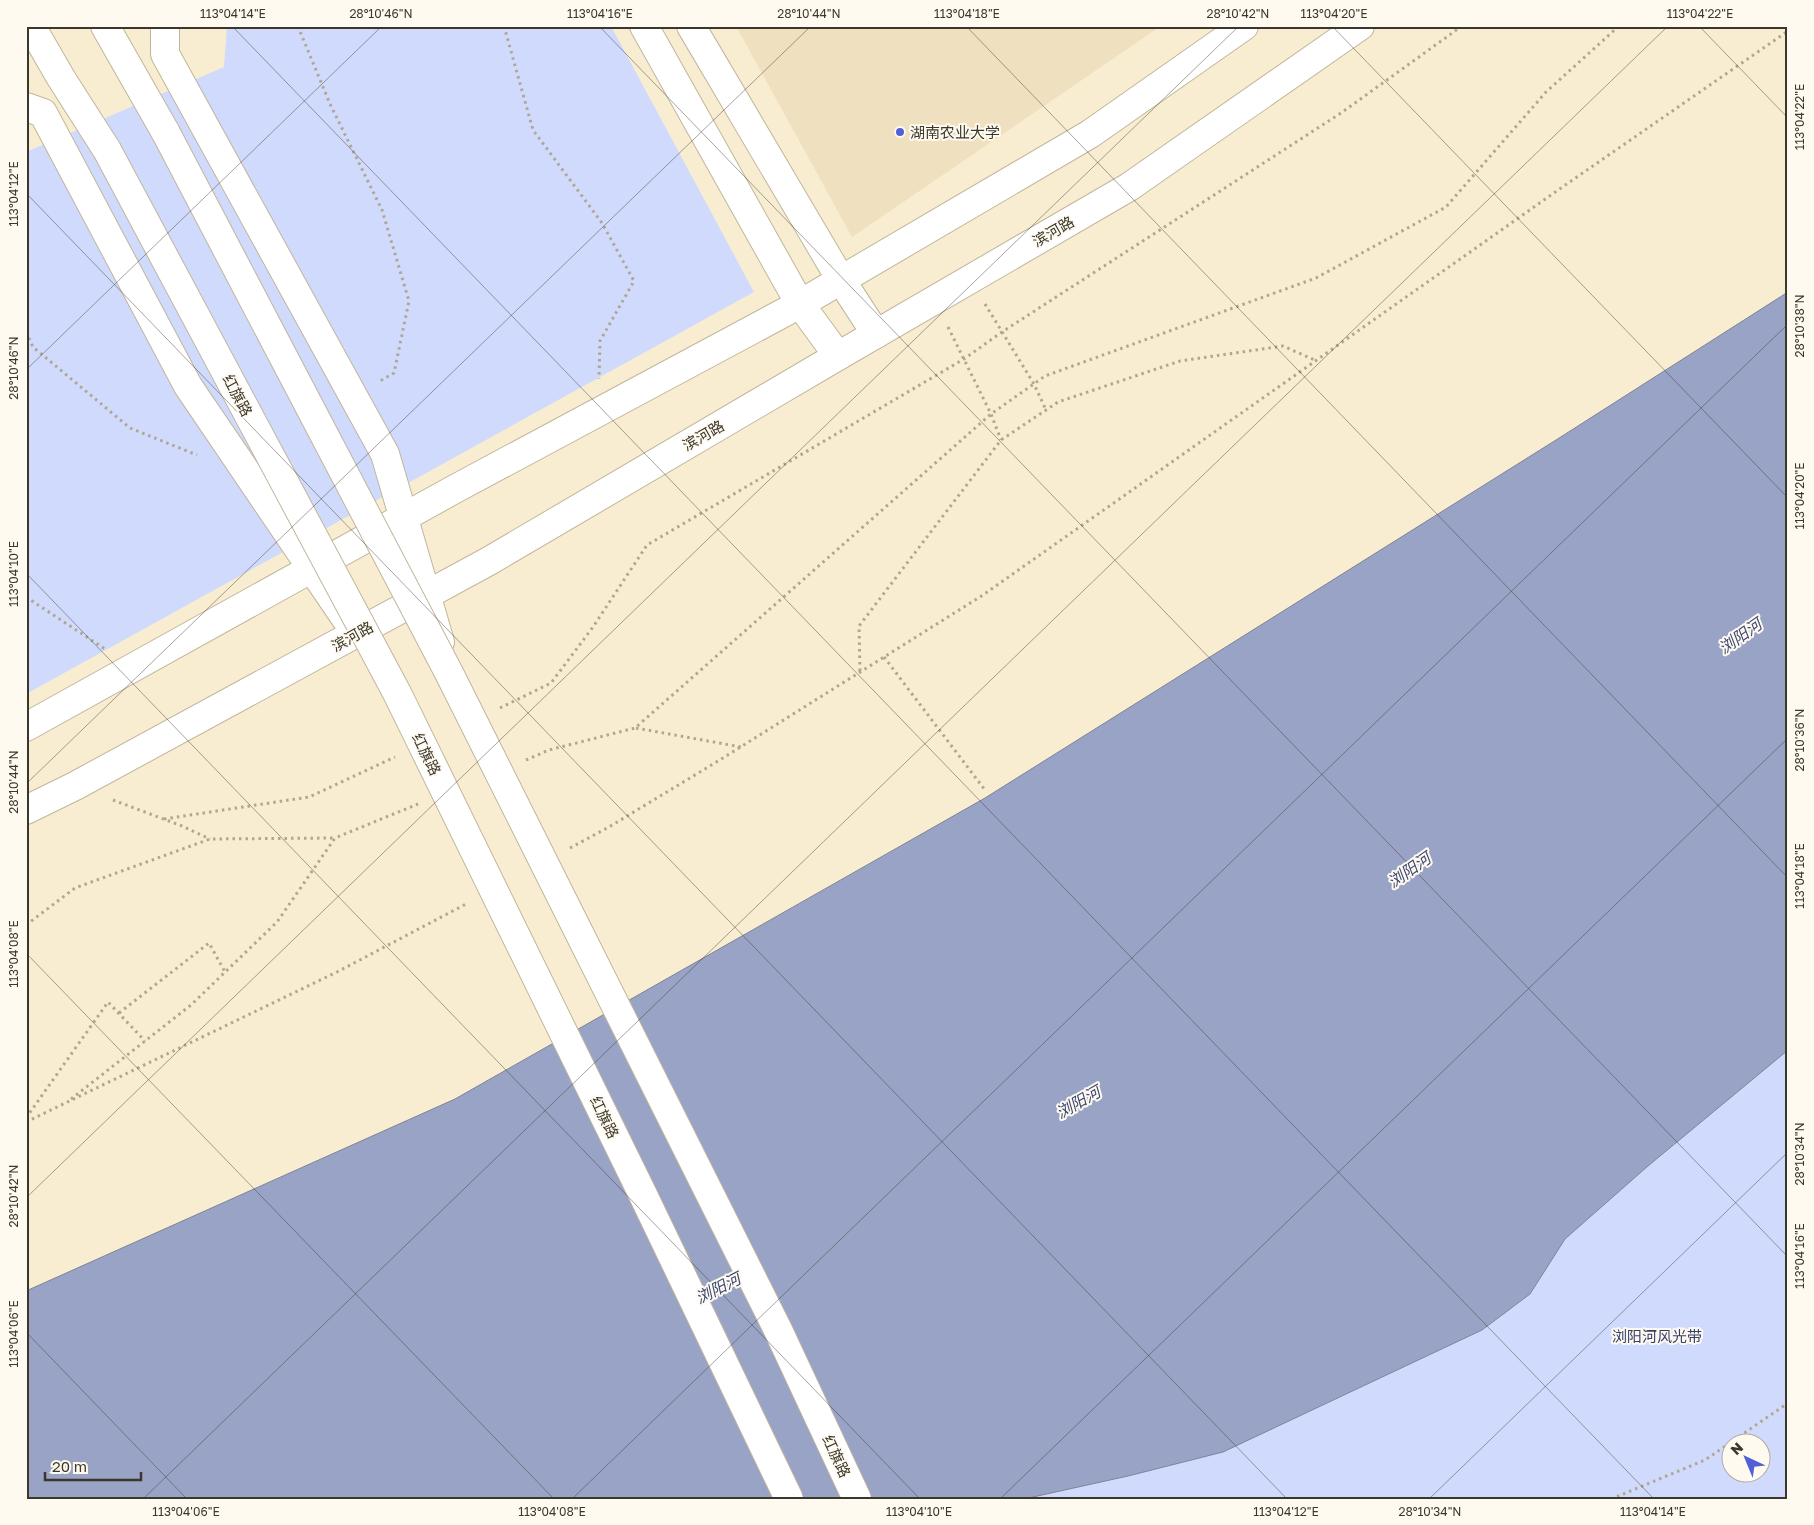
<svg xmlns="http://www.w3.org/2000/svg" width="1814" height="1525" font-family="'Golos Text','Noto Sans SC',sans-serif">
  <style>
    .built { fill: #efe1bf }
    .green { fill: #d0dafd; fill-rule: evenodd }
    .water { fill: #99a3c6; stroke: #7d8398 }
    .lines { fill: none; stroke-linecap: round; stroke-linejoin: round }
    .secondary-casing { stroke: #c1b69c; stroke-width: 30 }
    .primary-casing { stroke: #c1b69c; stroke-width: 30 }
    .path { stroke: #b0a792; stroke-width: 3; stroke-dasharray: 2.5 4; stroke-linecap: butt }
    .secondary { stroke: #fff; stroke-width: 28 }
    .primary { stroke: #fff; stroke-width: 28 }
    .primary-bridge-casing { stroke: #c1b69c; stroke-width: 30; stroke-linecap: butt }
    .primary-bridge { stroke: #fff; stroke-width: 28 }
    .ticks { fill: none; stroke: #3c372d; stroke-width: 1; stroke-opacity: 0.45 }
    .poi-dot { fill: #5061d7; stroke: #fffaef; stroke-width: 2 }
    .labels { text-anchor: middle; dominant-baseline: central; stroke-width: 4; stroke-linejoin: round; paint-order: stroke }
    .poi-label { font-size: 15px; fill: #3c372d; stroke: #fffaef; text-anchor: start }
    .street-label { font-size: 15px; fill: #3c372d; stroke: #fffaef }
    .park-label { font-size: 15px; fill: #343e6d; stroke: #fffaef }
    .water-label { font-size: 16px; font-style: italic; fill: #3a4575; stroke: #fffaef }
    .neatline { fill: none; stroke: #3c372d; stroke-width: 2 }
    .ticks-label { font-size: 12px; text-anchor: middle; fill: #3c372d }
  </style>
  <rect width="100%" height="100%" fill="#f8edd1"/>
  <path class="built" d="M736 26H1161L852 237Z"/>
  <g class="green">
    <path d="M227 26H611L754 292 26 694V152L224 67Z"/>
    <path d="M1788 1050V1499H1024L1128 1476 1223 1452 1482 1330 1530 1294 1565 1239 1648 1166ZM1732 1442H1762V1472H1732Z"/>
  </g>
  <path class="water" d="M1788 292V1050L1648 1166 1565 1239 1530 1294 1482 1330 1223 1452 1128 1476 1024 1499H26V1291L455 1099 985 798 1556 440Z"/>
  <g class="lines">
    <defs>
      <g id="secondary">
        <path d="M26 727 453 490 800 304 1090 134 1244 26"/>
        <path d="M26 810 75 786 489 561 838 356 1129 187 1360 26"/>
      </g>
      <g id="primary">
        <path d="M31 26 61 78 107 150"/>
        <path d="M105 26 166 133"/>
        <path d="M165 26V54L385 454 440 642"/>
        <path d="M644 26 800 304 838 356"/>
        <path d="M691 26 841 280 876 334"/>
        <path d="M26 107 43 113 188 386 346 619"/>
      </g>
    </defs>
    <use href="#secondary" class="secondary-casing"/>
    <use href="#primary" class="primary-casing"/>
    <g class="path">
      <path d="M300 26 299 29 330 104 382 210 409 301 394 373 380 381"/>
      <path d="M504 26 533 130 602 223 634 281 600 341 599 379"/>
      <path d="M985 304 1034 384 1046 410"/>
      <path d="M948 327 991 414 1001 440"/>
      <path d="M26 332 33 347 130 428 197 455"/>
      <path d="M26 597 105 649"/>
      <path d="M884 657 985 790"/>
      <path d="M860 671 859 626 1001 440 1058 402 1180 361 1283 346 1317 361"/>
      <path d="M500 708 551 683 593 627 647 545 964 359 1002 332 1341 113 1462 26"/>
      <path d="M636 728 741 747"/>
      <path d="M526 760 549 750 635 728 991 414 1045 376 1316 278 1446 207 1546 92 1619 26"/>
      <path d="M113 800 182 826 210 839"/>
      <path d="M164 819 309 797 395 757"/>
      <path d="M570 848 609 827 723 758 983 595 1561 188 1788 31"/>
      <path d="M26 925 75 888 210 839 334 838"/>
      <path d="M119 1013 209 943 225 972"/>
      <path d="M71 1099 191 1005 277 922 335 838 418 804"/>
      <path d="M26 1118 108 1002 145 1041"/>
      <path d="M26 1122 337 972 466 904"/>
      <path d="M1611 1499 1705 1460 1788 1403"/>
    </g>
    <use href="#secondary" class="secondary"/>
    <use href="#primary" class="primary"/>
    <defs>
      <g id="primary-bridge">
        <path d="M166 133 449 673 778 1330 857 1499"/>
        <path d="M107 150 397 693 644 1197 789 1499"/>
      </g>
    </defs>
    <use href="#primary-bridge" class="primary-bridge-casing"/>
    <use href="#primary-bridge" class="primary-bridge"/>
  </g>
  <path class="ticks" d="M232 26 1654 1499M599 26 1788 1257M966 26 1788 878M1332 26 1788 498M1699 26 1788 118M26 193 1287 1499M26 370 382 26M26 573 920 1499M26 784 811 26M26 953 554 1499M26 1198 1239 26M26 1332 187 1499M143 1499 1668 26M572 1499 1788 324M1000 1499 1788 738M1429 1499 1788 1152"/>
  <circle class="poi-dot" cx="900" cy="132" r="5"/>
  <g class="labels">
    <g class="poi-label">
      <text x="910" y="132">湖南农业大学</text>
    </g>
    <g class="street-label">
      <text transform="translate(1053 231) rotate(-30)">滨河路</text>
      <text transform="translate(238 395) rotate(62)">红旗路</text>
      <text transform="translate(703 435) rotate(-30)">滨河路</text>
      <text transform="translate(352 636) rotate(-29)">滨河路</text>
      <text transform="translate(427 754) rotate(64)">红旗路</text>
      <text transform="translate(605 1117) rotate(64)">红旗路</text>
      <text transform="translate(837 1456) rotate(65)">红旗路</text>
    </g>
    <g class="park-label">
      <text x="1657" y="1336">浏阳河风光带</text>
    </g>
    <g class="water-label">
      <text transform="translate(1740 636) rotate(-35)">浏阳河</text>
      <text transform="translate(1409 870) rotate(-35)">浏阳河</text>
      <text transform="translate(1078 1102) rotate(-30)">浏阳河</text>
      <text transform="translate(718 1288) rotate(-27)">浏阳河</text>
    </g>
  </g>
  <rect width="1814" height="1525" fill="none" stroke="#fffaef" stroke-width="55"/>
  <g transform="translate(1746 1458) rotate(316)"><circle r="24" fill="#fffaef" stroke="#b1aca1"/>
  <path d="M0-4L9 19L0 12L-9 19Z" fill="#5061d7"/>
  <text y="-8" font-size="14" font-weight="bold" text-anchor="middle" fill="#3c372d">N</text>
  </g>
  <path d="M45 1472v8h96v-8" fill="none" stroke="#3c372d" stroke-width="2.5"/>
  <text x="52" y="1472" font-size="15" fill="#3c372d" stroke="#fffaef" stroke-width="4" paint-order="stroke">20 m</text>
  <rect x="28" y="28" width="1758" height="1470" class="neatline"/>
  <g class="ticks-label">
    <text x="233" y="18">113°04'14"E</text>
    <text x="381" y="18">28°10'46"N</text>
    <text x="600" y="18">113°04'16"E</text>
    <text x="809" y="18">28°10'44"N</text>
    <text x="967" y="18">113°04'18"E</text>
    <text x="1238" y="18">28°10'42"N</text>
    <text x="1334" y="18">113°04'20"E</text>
    <text x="1700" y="18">113°04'22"E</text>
    <text transform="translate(1800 117) rotate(-90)" y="4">113°04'22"E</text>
    <text transform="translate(14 194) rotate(-90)" y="4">113°04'12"E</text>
    <text transform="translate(1800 326) rotate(-90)" y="4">28°10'38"N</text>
    <text transform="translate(14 368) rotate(-90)" y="4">28°10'46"N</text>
    <text transform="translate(1800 496) rotate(-90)" y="4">113°04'20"E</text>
    <text transform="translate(14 574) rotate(-90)" y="4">113°04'10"E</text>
    <text transform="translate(1800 740) rotate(-90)" y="4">28°10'36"N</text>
    <text transform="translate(14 782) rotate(-90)" y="4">28°10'44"N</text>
    <text transform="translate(1800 876) rotate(-90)" y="4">113°04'18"E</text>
    <text transform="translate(14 954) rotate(-90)" y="4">113°04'08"E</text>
    <text transform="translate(1800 1154) rotate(-90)" y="4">28°10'34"N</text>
    <text transform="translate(14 1196) rotate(-90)" y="4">28°10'42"N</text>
    <text transform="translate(1800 1256) rotate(-90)" y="4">113°04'16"E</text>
    <text transform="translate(14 1334) rotate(-90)" y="4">113°04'06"E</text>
    <text x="186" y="1516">113°04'06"E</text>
    <text x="552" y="1516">113°04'08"E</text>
    <text x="919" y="1516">113°04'10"E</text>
    <text x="1286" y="1516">113°04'12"E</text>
    <text x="1430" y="1516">28°10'34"N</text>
    <text x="1653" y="1516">113°04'14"E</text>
  </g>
</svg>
